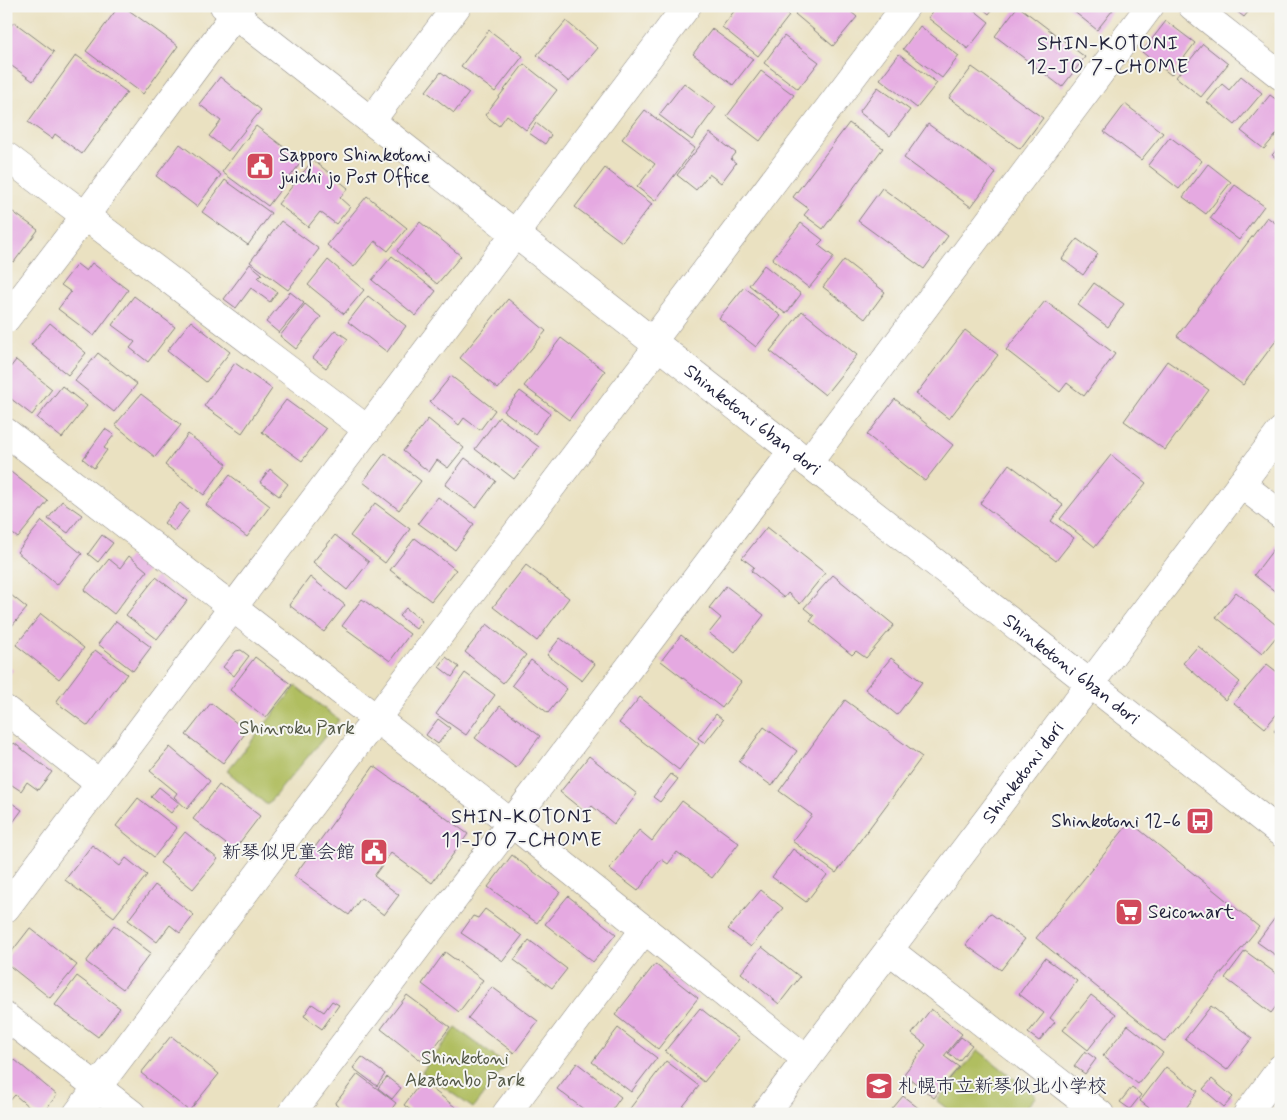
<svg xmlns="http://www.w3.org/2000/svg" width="1287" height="1120" font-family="Mynerve,'Klee One',sans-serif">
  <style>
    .green { fill: #b0be61; stroke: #69704e }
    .building { fill: #e5a9e1 }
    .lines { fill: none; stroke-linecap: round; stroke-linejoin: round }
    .minor-casing { stroke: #86827e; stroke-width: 29 }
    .minor { stroke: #fff; stroke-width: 28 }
    .labels { text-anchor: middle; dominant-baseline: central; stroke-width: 4; stroke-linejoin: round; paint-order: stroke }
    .poi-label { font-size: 19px; fill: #22223b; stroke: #f6f6f2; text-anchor: start }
    .street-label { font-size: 19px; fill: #22223b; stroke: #f6f6f2 }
    .park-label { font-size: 19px; fill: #545948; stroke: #f6f6f2 }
    .neighbourhood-label { font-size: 20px; letter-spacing: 1px; fill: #22223b; stroke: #f6f6f2 }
  </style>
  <rect width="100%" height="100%" fill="#f6f6f2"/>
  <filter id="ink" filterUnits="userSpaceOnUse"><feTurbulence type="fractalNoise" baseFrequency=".02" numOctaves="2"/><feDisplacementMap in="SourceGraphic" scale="10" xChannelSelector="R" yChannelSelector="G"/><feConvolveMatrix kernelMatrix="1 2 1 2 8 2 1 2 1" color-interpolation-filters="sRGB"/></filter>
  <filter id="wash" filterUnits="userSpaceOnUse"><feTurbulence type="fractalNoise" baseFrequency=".0096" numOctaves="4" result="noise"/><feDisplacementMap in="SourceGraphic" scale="20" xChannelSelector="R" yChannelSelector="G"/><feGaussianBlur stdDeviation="1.12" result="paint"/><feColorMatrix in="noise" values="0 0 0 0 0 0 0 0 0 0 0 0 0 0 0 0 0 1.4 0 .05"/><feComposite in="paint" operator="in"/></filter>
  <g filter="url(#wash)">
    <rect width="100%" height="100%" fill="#eae1c1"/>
    <g class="green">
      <path d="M296 686 339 720 267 805 227 771Z"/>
      <path d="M456 1028 506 1065 473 1108 422 1072Z"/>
      <path d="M978 1050 1036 1096 1021 1114H954L937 1101Z"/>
    </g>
    <g id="blocks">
      <g class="building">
        <path d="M119 6H123L178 46 143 94 86 51Z"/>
        <path d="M738 6H777L789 16 758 56 722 27Z"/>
        <path d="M801 6H844L857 17 833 46 795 14Z"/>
        <path d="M937 6H969L989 22 968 49 928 18Z"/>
        <path d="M980 6H995L989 14Z"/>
        <path d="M1018 6 1085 57 1062 87 995 36Z"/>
        <path d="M1067 6H1116L1097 30Z"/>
        <path d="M1230 6H1253L1244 17Z"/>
        <path d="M566 21 598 48 569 82 537 55Z"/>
        <path d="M1166 21 1195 43 1171 75 1142 52Z"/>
        <path d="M14 22 54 52 33 81 6 62V32Z"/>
        <path d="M920 26 959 56 942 78 903 49Z"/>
        <path d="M712 29 753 59 733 85 693 54Z"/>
        <path d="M489 30 523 56 495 92 461 66Z"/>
        <path d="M784 36 819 62 798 89 764 63Z"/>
        <path d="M1203 44 1228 64 1201 97 1176 77Z"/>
        <path d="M899 54 937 83 917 108 880 79Z"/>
        <path d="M76 55 127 92 82 154 55 134 52 139 28 122Z"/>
        <path d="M524 64 557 90 526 130 507 115 499 126 485 115Z"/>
        <path d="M972 67 1043 118 1020 149 949 98Z"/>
        <path d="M761 71 794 95 760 141 727 116Z"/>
        <path d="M441 72 469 93 454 113 426 91Z"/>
        <path d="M1241 76 1262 93 1235 125 1207 102 1222 84 1229 90Z"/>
        <path d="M220 77 261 110 228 151 209 136 221 121 199 104Z"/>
        <path d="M684 83 716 107 692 140 659 115Z"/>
        <path d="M878 87 910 110 890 136 859 112Z"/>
        <path d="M1270 95 1281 103V129L1264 149 1241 131Z"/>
        <path d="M1125 104 1163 133 1141 160 1104 132Z"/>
        <path d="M645 110 695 148 655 201 637 187 655 164 622 139Z"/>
        <path d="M536 123 551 135 545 144 529 133Z"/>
        <path d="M849 123 883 148 823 229 804 215 809 209 793 197Z"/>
        <path d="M928 124 996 173 971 207 904 158Z"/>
        <path d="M256 126 302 161 268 206 222 172Z"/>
        <path d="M710 133 736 153 731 159 736 163 721 183 709 174 696 190 677 175Z"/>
        <path d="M1170 137 1202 161 1179 189 1148 165Z"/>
        <path d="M180 144 221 175 197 207 156 176Z"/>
        <path d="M1281 145V162L1272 155Z"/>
        <path d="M313 160 348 188 340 198 350 207 336 224 320 212 308 227 278 204Z"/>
        <path d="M1208 164 1231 182 1206 214 1183 197Z"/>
        <path d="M605 168 652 204 622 242 575 207Z"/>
        <path d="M225 180 271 213 248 245 202 212Z"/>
        <path d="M1235 185 1264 206 1239 240 1210 218Z"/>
        <path d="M882 188 948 236 924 269 858 221Z"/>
        <path d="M367 196 407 228 388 251 375 241 354 267 327 245Z"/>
        <path d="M6 207 38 230 14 262 6 257Z"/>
        <path d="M1267 217 1281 227V334L1243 385 1177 336Z"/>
        <path d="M281 221 319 249 288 290 250 262Z"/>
        <path d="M420 222 461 256 437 284 397 251Z"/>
        <path d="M801 223 823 240 818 245 834 257 809 288 772 259Z"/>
        <path d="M1077 239 1098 254 1083 275 1062 259Z"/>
        <path d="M392 256 436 291 416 316 372 280Z"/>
        <path d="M328 260 364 290 344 314 308 285Z"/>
        <path d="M844 260 885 292 865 319 823 287Z"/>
        <path d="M92 263 128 290 94 336 58 309 71 292 61 285 77 264 86 271Z"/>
        <path d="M250 264 262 274 258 278 277 292 270 302 251 288 236 308 224 299Z"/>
        <path d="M764 265 801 294 786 314 749 285Z"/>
        <path d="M1094 283 1124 304 1108 327 1078 305Z"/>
        <path d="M744 287 781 316 756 347 719 318Z"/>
        <path d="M290 292 304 303 279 333 266 322Z"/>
        <path d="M134 296 175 327 148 362 130 348 135 342 112 325Z"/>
        <path d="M368 296 406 326 387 352 348 322Z"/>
        <path d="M508 299 546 331 498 389 460 358Z"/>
        <path d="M1045 301 1115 354 1084 396 1067 383 1060 392 1006 350Z"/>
        <path d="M305 304 321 317 296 349 280 336Z"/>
        <path d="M802 311 857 355 825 395 770 351Z"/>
        <path d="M191 321 230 352 206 382 167 351Z"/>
        <path d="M50 323 86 353 68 375 31 345Z"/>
        <path d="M335 330 348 339 326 368 313 358Z"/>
        <path d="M965 330 998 355 949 419 916 394Z"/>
        <path d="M561 338 605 371 569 420 524 386Z"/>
        <path d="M98 353 137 384 114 412 75 381Z"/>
        <path d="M16 360 52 389 32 415 6 395V373Z"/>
        <path d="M1167 361 1209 390 1165 450 1124 421Z"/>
        <path d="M235 363 272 389 242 433 204 406Z"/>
        <path d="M451 376 495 410 480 430 464 418 459 425 430 402Z"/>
        <path d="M62 386 87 406 62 438 37 418Z"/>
        <path d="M520 391 550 413 535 434 504 411Z"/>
        <path d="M141 394 181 425 155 457 115 425Z"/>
        <path d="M895 399 953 445 925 481 867 435Z"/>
        <path d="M286 400 326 429 302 461 262 432Z"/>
        <path d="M499 417 539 447 514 479 475 449Z"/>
        <path d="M428 419 464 448 448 468 437 460 429 472 403 451Z"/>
        <path d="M105 429 114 435 104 448 107 450 94 468 83 459Z"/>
        <path d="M188 434 227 464 204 495 165 465Z"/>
        <path d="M385 453 421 481 399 510 363 482Z"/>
        <path d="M1111 455 1146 483 1095 547 1060 519Z"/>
        <path d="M465 458 496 481 476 508 445 485Z"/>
        <path d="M1009 464 1063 505 1051 521 1074 538 1056 561 980 503Z"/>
        <path d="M7 469 48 501 18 538 6 529Z"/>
        <path d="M270 469 288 484 279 496 260 482Z"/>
        <path d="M230 475 270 506 247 537 206 505Z"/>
        <path d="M438 497 474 524 455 550 418 523Z"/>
        <path d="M62 501 82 515 68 533 48 519Z"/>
        <path d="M180 503 189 511 174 531 164 523Z"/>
        <path d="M375 503 410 529 385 563 350 536Z"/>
        <path d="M42 521 82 554 57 585 17 552Z"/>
        <path d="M767 527 825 573 800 604 788 593 784 598 751 571 754 567 742 558Z"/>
        <path d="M102 535 113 543 98 562 88 554Z"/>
        <path d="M335 535 369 562 347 590 313 562Z"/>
        <path d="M415 538 456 570 431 601 390 570Z"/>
        <path d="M1279 542 1281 544V596L1254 575Z"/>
        <path d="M129 556 147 571 114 614 84 590 109 559 120 568Z"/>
        <path d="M526 565 569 598 537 641 493 607Z"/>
        <path d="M833 575 894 625 866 658 856 651 852 655 810 621 814 616 804 608Z"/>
        <path d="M156 577 187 601 157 639 126 615Z"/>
        <path d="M310 577 345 605 324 632 289 605Z"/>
        <path d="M726 586 764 615 735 653 709 633 721 618 709 608Z"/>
        <path d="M6 591 27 608 6 633Z"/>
        <path d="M1236 592 1281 629V631L1262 654 1216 617Z"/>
        <path d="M362 599 410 634 390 661 342 626Z"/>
        <path d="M406 608 422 621 416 629 399 616Z"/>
        <path d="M41 614 84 648 59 679 16 645Z"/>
        <path d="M116 621 151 647 133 671 98 644Z"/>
        <path d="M487 624 526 655 503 683 465 652Z"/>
        <path d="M681 635 741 682 722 708 661 661Z"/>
        <path d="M560 638 595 664 582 681 547 655Z"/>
        <path d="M1198 646 1240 682 1225 700 1183 663Z"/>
        <path d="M95 650 127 674 88 726 56 702Z"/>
        <path d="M241 650 249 656 234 676 223 667 236 651Z"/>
        <path d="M255 657 292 685 266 718 230 690Z"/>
        <path d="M446 657 459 667 452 677 439 667Z"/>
        <path d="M891 658 922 682 897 715 865 689Z"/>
        <path d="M531 660 567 689 548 713 512 685Z"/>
        <path d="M1267 664 1281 675V709L1265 728 1234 703Z"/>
        <path d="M6 665 13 670 6 679Z"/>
        <path d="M465 673 495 695 466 735 436 714Z"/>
        <path d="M640 697 699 744 679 770 619 723Z"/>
        <path d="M845 700 922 757 836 873 792 841 812 815 779 791Z"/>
        <path d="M211 703 247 731 223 763 186 735Z"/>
        <path d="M500 706 540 736 516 768 475 738Z"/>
        <path d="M716 714 723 720 705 743 698 738Z"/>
        <path d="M438 719 450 728 438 744 426 735Z"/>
        <path d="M1281 723V737L1274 731Z"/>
        <path d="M764 727 797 751 772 786 739 762Z"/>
        <path d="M14 743 52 772 38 790 27 782 21 791 6 781V752Z"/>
        <path d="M170 747 210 781 187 809 174 797 177 793 150 771Z"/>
        <path d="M589 756 637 794 614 824 592 806 586 813 560 792Z"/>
        <path d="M374 766 468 834 432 883 391 853 374 876 399 895 384 915 361 898 349 915 294 876Z"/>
        <path d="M671 774 678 779 660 802 653 797Z"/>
        <path d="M219 785 260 816 234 850 193 819Z"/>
        <path d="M159 787 179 803 171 813 151 797Z"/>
        <path d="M138 798 177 828 154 857 116 826Z"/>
        <path d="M6 799 22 810 6 832Z"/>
        <path d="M682 801 739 843 712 878 677 852 668 864 661 859 638 891 609 869 639 830 652 841Z"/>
        <path d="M1130 822 1259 927 1165 1042 1036 938Z"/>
        <path d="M185 832 218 859 193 889 160 863Z"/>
        <path d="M92 845 120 866 126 858 147 875 114 917 65 880Z"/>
        <path d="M793 849 827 875 806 902 772 877Z"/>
        <path d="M512 855 560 892 537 923 488 887Z"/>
        <path d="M155 885 194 915 180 933 170 925 157 942 128 920Z"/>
        <path d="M761 890 783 908 751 947 728 929Z"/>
        <path d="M568 896 616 934 593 962 545 924Z"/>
        <path d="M485 909 522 936 503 961 461 933 473 916 478 918Z"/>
        <path d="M1281 910V959L1257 942Z"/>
        <path d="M990 913 1025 939 1001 970 966 945Z"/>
        <path d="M114 925 151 953 123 989 86 962Z"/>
        <path d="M30 928 77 965 50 998 6 963V959Z"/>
        <path d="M529 940 567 969 552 988 514 960Z"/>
        <path d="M762 947 800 977 779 1004 741 973Z"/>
        <path d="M1245 951 1281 977V1000L1271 1013 1225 978Z"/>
        <path d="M445 952 483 980 459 1012 422 984Z"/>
        <path d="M1045 958 1077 981 1050 1018 1055 1022 1039 1041 1028 1033 1044 1013 1019 994Z"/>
        <path d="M655 964 698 998 658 1049 615 1015Z"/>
        <path d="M77 976 120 1008 98 1037 55 1005Z"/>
        <path d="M492 987 538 1021 514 1053 468 1018Z"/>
        <path d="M407 995 450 1027 423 1062 381 1029Z"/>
        <path d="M1091 995 1116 1014 1088 1050 1063 1030Z"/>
        <path d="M332 1001 339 1005 322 1029 304 1016 312 1004 324 1012Z"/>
        <path d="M1211 1006 1252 1038 1227 1070 1185 1039Z"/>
        <path d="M700 1008 739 1039 704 1082 665 1051Z"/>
        <path d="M931 1009 962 1034 944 1056 959 1067 934 1098 904 1074 926 1045 912 1034Z"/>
        <path d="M1128 1025 1163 1053 1138 1084 1103 1056Z"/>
        <path d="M618 1028 657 1058 631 1092 592 1062Z"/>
        <path d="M171 1036 219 1074 189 1111 141 1073Z"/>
        <path d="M961 1037 972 1045 959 1061 948 1053Z"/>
        <path d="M1085 1051 1096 1059 1085 1074 1074 1066Z"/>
        <path d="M362 1057 385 1074 377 1086 353 1068Z"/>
        <path d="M15 1060 57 1095 42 1114H37L15 1095 6 1105V1071Z"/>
        <path d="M666 1061 699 1086 677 1114H632L628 1111Z"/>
        <path d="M577 1063 621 1097 609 1114H590L557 1089Z"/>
        <path d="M1166 1067 1198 1091 1182 1114H1157L1140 1101Z"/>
        <path d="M358 1074 396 1103 388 1114H347L335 1104Z"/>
        <path d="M387 1077 401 1088 392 1099 378 1088Z"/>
        <path d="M1212 1079 1233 1097 1224 1107 1203 1089Z"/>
        <path d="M422 1081 464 1114H416L404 1105Z"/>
        <path d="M1132 1087 1141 1095 1130 1109 1120 1102Z"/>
        <path d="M903 1096 926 1114H888Z"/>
      </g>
    </g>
  </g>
  <g filter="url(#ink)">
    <use href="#blocks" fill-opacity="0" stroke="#86827e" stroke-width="1"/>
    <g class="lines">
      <defs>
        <g id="minor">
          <path id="s1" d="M224 6 1281 833"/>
          <path d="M1192 6 1281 76"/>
          <path d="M371 121 457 6"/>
          <path d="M6 156 368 430"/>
          <path d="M6 319 85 216 241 6"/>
          <path d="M652 342 906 6"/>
          <path d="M6 432 524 833 806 1059"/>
          <path d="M808 463 1150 6"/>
          <path d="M1241 484 1281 515"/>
          <path d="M6 710 100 784"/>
          <path d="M6 908 687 6"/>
          <path d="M889 950 1100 1114"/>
          <path d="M6 1017 132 1114"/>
          <path d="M77 1114 658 346"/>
          <path d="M291 1114 793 451"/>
          <path d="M506 1114 645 929"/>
          <path id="s2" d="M765 1114 1281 431"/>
          <path d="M1247 1114 1281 1068"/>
        </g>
      </defs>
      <use href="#minor" class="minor-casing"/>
      <use href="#minor" class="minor"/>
    </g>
  </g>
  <defs>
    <symbol id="civic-square" viewBox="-11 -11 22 22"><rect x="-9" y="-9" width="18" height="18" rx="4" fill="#d1495b" stroke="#f6f6f2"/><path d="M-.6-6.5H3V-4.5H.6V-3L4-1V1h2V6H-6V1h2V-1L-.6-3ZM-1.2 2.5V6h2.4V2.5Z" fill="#fff"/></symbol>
    <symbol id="bus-square" viewBox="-11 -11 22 22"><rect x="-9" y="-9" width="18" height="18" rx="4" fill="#d1495b" stroke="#f6f6f2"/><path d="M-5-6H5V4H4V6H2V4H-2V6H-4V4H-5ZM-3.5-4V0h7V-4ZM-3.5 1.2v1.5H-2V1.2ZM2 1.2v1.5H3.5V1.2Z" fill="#fff"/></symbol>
    <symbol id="supermarket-square" viewBox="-11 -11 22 22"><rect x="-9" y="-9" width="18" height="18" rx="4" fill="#d1495b" stroke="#f6f6f2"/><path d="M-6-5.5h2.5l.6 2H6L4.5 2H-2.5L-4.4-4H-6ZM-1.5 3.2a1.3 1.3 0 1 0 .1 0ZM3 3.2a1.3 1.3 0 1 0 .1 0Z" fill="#fff"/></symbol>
    <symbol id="school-square" viewBox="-11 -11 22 22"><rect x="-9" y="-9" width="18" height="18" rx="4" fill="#d1495b" stroke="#f6f6f2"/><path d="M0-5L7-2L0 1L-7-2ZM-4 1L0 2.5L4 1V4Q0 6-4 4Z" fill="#fff"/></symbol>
  </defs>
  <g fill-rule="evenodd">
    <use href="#civic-square" x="244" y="150" width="32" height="32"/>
    <use href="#bus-square" x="1184" y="805" width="32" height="32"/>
    <use href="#civic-square" x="358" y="836" width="32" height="32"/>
    <use href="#supermarket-square" x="1113" y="896" width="32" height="32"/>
    <use href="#school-square" x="863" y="1070" width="32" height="32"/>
  </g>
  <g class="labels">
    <g class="poi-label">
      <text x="279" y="155">Sapporo Shinkotoni<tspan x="279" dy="22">juichi jo Post Office</tspan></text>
      <text x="1181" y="821" text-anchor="end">Shinkotoni 12-6</text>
      <text x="355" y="852" text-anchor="end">新琴似児童会館</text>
      <text x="1148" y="912">Seicomart</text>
      <text x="898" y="1086">札幌市立新琴似北小学校</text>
    </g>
    <g class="street-label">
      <text stroke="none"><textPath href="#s1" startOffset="671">Shinkotoni 6ban dori</textPath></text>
      <text stroke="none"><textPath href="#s1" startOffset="1076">Shinkotoni 6ban dori</textPath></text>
      <text stroke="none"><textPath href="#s2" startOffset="428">Shinkotoni dori</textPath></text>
    </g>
    <g class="park-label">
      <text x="297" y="728">Shinroku Park</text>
      <text x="465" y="1058">Shinkotoni<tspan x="465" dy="22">Akatonbo Park</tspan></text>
    </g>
    <g class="neighbourhood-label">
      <text x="1108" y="44">SHIN-KOTONI<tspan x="1108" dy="23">12-JO 7-CHOME</tspan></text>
      <text x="522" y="817">SHIN-KOTONI<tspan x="522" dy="23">11-JO 7-CHOME</tspan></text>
    </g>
  </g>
  <rect width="1287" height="1120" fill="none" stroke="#f6f6f2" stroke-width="25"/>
</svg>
